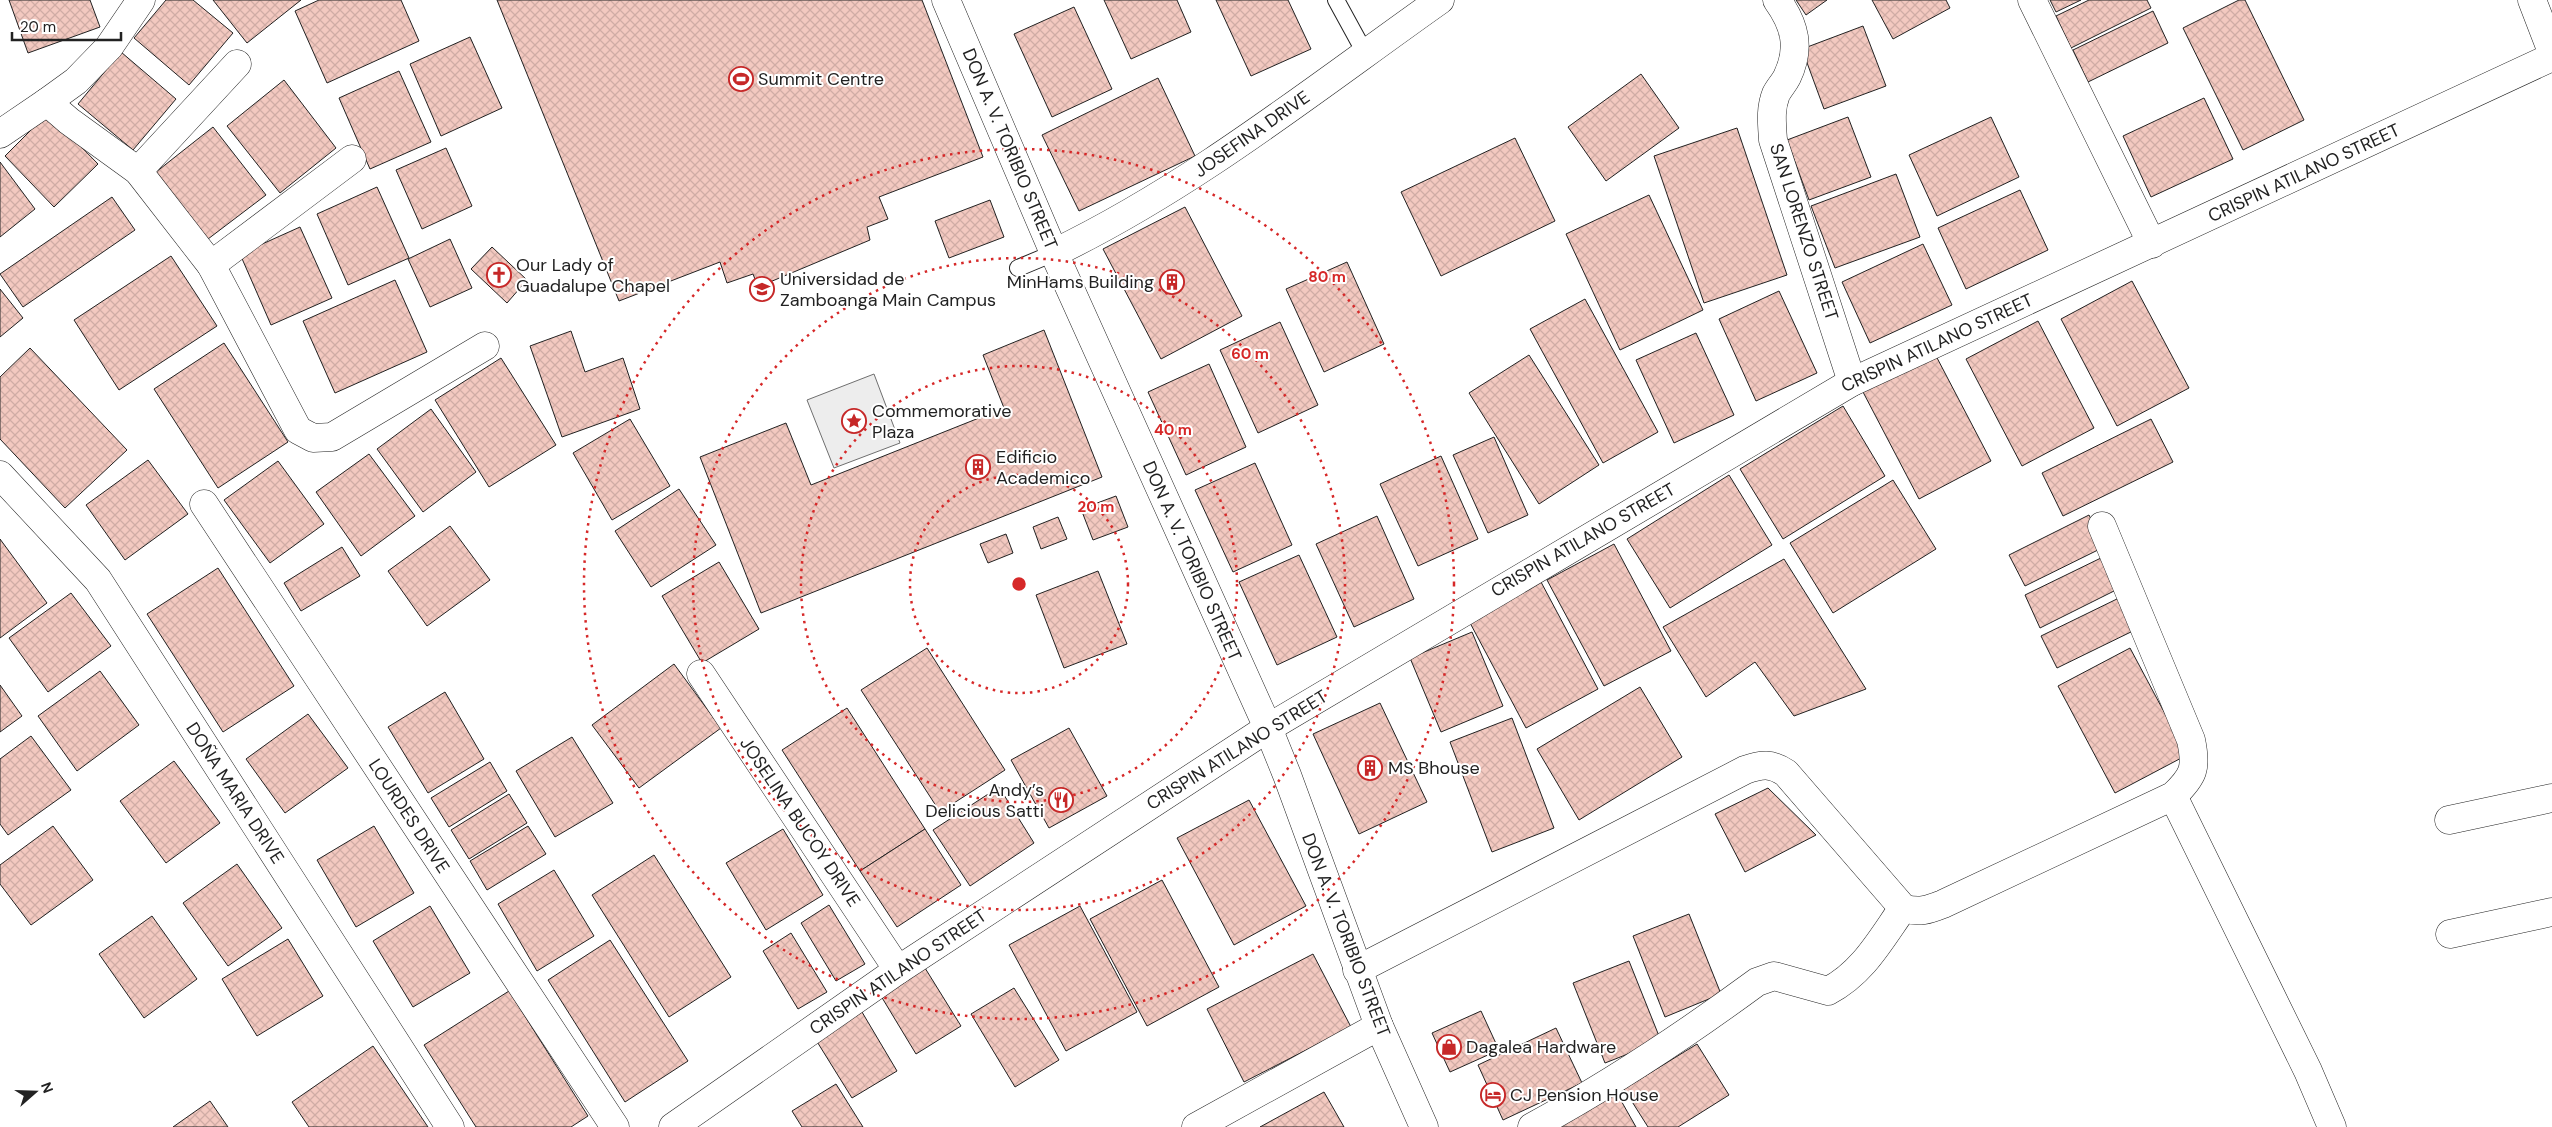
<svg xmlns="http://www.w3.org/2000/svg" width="2552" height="1127" font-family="'DM Sans',sans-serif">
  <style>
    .parking { fill: #ededed; stroke: #6f6f6f }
    .building { fill: url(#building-cross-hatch); stroke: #222 }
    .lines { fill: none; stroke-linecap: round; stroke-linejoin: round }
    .service-casing { stroke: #222; stroke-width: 18 }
    .minor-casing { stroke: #222; stroke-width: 29 }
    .tertiary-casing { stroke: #222; stroke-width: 29 }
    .service { stroke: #fff; stroke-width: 16 }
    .minor { stroke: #fff; stroke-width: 28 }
    .tertiary { stroke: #fff; stroke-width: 28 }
    .ring { fill: none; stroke: #d62828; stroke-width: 2.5; stroke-dasharray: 2.5 5 }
    .labels { text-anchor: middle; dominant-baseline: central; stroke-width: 4; stroke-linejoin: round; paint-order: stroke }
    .poi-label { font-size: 18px; fill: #222; stroke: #fff; text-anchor: start }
    .street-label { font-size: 18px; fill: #222; stroke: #fff }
    .centre { fill: #d62828; stroke: #fff; stroke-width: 2.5 }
    .ring-label { font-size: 15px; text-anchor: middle; font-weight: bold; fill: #d62828; stroke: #fff; stroke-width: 4; stroke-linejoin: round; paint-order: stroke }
  </style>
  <defs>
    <pattern id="building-cross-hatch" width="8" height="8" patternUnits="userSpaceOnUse" patternTransform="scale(1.25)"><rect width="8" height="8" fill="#f3c9c0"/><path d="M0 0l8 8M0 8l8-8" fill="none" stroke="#d0aca5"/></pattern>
  </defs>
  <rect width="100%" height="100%" fill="#fff"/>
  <path class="parking" d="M874 374 900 443 834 468 807 400Z"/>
  <g class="building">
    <path d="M9 0H90L100 27 28 53Z"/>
    <path d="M166 0H193L233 33 189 85 134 38Z"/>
    <path d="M213 0H301L247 43Z"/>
    <path d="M319 0H401L419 41 327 83 295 11Z"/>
    <path d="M497 0H922L983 157 879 197 888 219 867 227 870 240 758 287 753 274 727 283 720 262 619 301Z"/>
    <path d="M1104 0H1177L1191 32 1131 59Z"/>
    <path d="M1216 0H1288L1311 49 1251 76Z"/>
    <path d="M1796 0H1827L1806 15Z"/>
    <path d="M1872 0H1946L1950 8 1893 39Z"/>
    <path d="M2050 0H2081L2056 12Z"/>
    <path d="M2089 0H2147L2151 8 2071 48 2056 16Z"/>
    <path d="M2239 0H2245L2304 120 2243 150 2183 28Z"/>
    <path d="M1074 7 1112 89 1052 117 1014 34Z"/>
    <path d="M2153 11 2168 43 2088 82 2073 50Z"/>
    <path d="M1863 26 1886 86 1824 109 1802 49Z"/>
    <path d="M470 37 502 108 441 136 410 64Z"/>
    <path d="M121 52 176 99 133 150 78 104Z"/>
    <path d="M399 71 431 142 370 169 339 98Z"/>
    <path d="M1641 74 1679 128 1606 181 1568 127Z"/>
    <path d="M1158 78 1195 156 1079 211 1042 135Z"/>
    <path d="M284 80 336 148 280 193 227 126Z"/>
    <path d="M2204 98 2233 159 2151 197 2123 136Z"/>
    <path d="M48 113 98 164 54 207 5 156Z"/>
    <path d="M1848 117 1871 177 1809 200 1787 140Z"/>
    <path d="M1991 117 2019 177 1937 216 1909 155Z"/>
    <path d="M213 127 266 195 208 239 156 172Z"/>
    <path d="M1737 128 1787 275 1704 303 1654 156Z"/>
    <path d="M1515 138 1555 221 1441 276 1401 192Z"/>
    <path d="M446 148 472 206 422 229 396 170Z"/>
    <path d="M0 162 35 209 0 237Z"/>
    <path d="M1896 174 1920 237 1835 268 1811 206Z"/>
    <path d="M377 187 409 258 348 285 317 214Z"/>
    <path d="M2020 190 2048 250 1966 289 1938 228Z"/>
    <path d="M1649 195 1703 310 1620 350 1566 234Z"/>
    <path d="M112 197 135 230 23 307 0 274Z"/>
    <path d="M990 200 1004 237 949 258 935 221Z"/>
    <path d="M1185 207 1242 316 1161 359 1103 249Z"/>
    <path d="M300 227 332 298 271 325 240 254Z"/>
    <path d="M450 239 472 288 430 307 408 259Z"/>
    <path d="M1923 244 1952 305 1870 343 1842 282Z"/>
    <path d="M492 247 527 280 507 303 471 269Z"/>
    <path d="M171 256 217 326 119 390 74 320Z"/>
    <path d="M1347 262 1384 344 1324 372 1286 289Z"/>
    <path d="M395 280 427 352 335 393 303 321Z"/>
    <path d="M2132 281 2189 388 2117 426 2061 319Z"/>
    <path d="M0 289 23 318 0 337Z"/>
    <path d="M1779 291 1817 373 1756 401 1719 319Z"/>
    <path d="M1585 299 1658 432 1603 463 1530 329Z"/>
    <path d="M2038 321 2094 428 2022 466 1966 359Z"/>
    <path d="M1280 322 1318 405 1258 433 1220 350Z"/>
    <path d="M1044 330 1102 477 761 613 700 457 786 423 811 485 1004 408 983 355Z"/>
    <path d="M571 331 585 372 623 358 640 409 562 437 530 346Z"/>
    <path d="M1696 333 1734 415 1674 443 1636 360Z"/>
    <path d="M224 343 288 442 218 488 154 389Z"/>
    <path d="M30 348 127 450 65 508 0 439V377Z"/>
    <path d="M1935 354 1991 461 1919 499 1863 392Z"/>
    <path d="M1529 355 1599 465 1539 504 1469 393Z"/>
    <path d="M501 358 556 445 489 487 435 400Z"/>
    <path d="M1209 364 1246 447 1186 475 1148 392Z"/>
    <path d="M1843 406 1885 476 1783 539 1740 469Z"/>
    <path d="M431 409 476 472 423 512 377 449Z"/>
    <path d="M630 419 670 486 612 520 573 453Z"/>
    <path d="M2151 419 2173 462 2063 516 2042 473Z"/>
    <path d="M1494 437 1528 515 1488 533 1453 455Z"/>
    <path d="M369 454 415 516 361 556 316 492Z"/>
    <path d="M1441 456 1478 539 1418 566 1380 484Z"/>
    <path d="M148 460 188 514 125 560 86 505Z"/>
    <path d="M278 461 324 524 270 563 224 500Z"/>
    <path d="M1255 463 1292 545 1233 572 1195 490Z"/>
    <path d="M1729 475 1772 545 1670 608 1627 539Z"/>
    <path d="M1893 480 1936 549 1833 613 1790 543Z"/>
    <path d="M679 489 716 545 651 587 615 531Z"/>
    <path d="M1116 496 1128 527 1093 540 1081 509Z"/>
    <path d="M2089 515 2104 547 2025 586 2009 555Z"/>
    <path d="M1377 516 1414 599 1354 627 1316 544Z"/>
    <path d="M1058 517 1067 539 1041 549 1033 527Z"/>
    <path d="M450 526 490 580 427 626 388 571Z"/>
    <path d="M1006 534 1013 553 988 563 980 544Z"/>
    <path d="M0 539 47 603 0 638Z"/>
    <path d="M1614 544 1671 651 1604 686 1547 580Z"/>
    <path d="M342 547 360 576 301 611 284 583Z"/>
    <path d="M1299 555 1337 637 1277 665 1239 582Z"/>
    <path d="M2105 556 2120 588 2040 628 2025 595Z"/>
    <path d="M1784 559 1866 689 1794 716 1755 662 1706 697 1663 627Z"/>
    <path d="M719 562 759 629 702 663 662 596Z"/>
    <path d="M218 568 294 686 223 732 147 614Z"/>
    <path d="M1098 571 1127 644 1064 668 1036 595Z"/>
    <path d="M1541 582 1598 689 1526 728 1469 621Z"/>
    <path d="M71 593 111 646 48 692 9 638Z"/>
    <path d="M2121 597 2137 629 2057 668 2041 636Z"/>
    <path d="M1472 632 1503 706 1441 732 1410 658Z"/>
    <path d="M927 648 1005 770 940 812 861 690Z"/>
    <path d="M2130 648 2187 755 2115 793 2058 686Z"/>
    <path d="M674 664 721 728 639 788 592 725Z"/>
    <path d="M100 671 139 725 77 771 38 716Z"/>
    <path d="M0 685 22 716 0 732Z"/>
    <path d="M1640 687 1682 757 1579 820 1537 749Z"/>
    <path d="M445 692 484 759 428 793 388 727Z"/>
    <path d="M1380 703 1427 802 1359 834 1313 734Z"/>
    <path d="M847 708 925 829 860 871 782 750Z"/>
    <path d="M308 714 348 768 285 813 246 759Z"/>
    <path d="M1512 718 1554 828 1492 852 1450 742Z"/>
    <path d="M1069 728 1107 796 1049 828 1011 760Z"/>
    <path d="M31 736 71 790 8 835 0 824V759Z"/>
    <path d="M572 737 613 803 555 837 516 771Z"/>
    <path d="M174 761 220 823 166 863 120 801Z"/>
    <path d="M490 762 507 791 449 827 431 798Z"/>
    <path d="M999 787 1034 843 970 886 933 830Z"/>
    <path d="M1768 788 1816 835 1745 872 1715 814Z"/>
    <path d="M509 794 527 823 469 859 451 830Z"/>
    <path d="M1249 800 1306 906 1234 945 1177 838Z"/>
    <path d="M53 826 93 880 31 925 0 884V865Z"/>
    <path d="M374 826 414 893 356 927 317 860Z"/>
    <path d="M528 826 546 854 487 890 470 861Z"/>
    <path d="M783 829 823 895 766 930 726 863Z"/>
    <path d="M925 829 961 885 897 927 860 871Z"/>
    <path d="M654 855 731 977 669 1017 592 895Z"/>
    <path d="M237 864 282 928 228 966 183 903Z"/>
    <path d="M554 870 594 936 537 971 498 904Z"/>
    <path d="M1162 880 1219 987 1147 1026 1090 919Z"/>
    <path d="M829 905 865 964 836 981 801 923Z"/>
    <path d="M430 906 470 973 413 1007 373 941Z"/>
    <path d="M1080 906 1137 1012 1066 1051 1009 945Z"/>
    <path d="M1689 914 1721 994 1665 1017 1633 936Z"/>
    <path d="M152 916 197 979 144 1018 99 954Z"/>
    <path d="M791 933 827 992 798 1009 763 951Z"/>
    <path d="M288 939 323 996 257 1036 222 979Z"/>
    <path d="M610 940 688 1061 625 1102 548 980Z"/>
    <path d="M1313 954 1351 1027 1244 1082 1207 1009Z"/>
    <path d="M1629 961 1661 1041 1605 1063 1573 983Z"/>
    <path d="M925 968 961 1026 916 1054 881 996Z"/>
    <path d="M1014 988 1059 1060 1015 1087 971 1014Z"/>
    <path d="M509 991 588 1116 571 1127H476L424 1045Z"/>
    <path d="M1481 1011 1499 1050 1450 1072 1432 1033Z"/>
    <path d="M862 1012 897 1071 852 1098 816 1040Z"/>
    <path d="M1556 1028 1582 1083 1503 1120 1478 1065Z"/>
    <path d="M1697 1044 1729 1095 1678 1127H1648L1624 1089Z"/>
    <path d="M373 1046 428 1127H309L292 1102Z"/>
    <path d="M836 1084 863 1127H802L792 1111Z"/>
    <path d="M1615 1090 1636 1127H1551Z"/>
    <path d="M1324 1092 1344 1127H1260Z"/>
    <path d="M210 1101 228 1127H173Z"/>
  </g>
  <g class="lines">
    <defs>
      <g id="service">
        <path d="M1336 0 1365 53"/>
        <path d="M1018 268 1054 253"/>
      </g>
      <g id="minor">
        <path d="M1777 0C1795 25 1801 48 1787 77 1784 83 1779 88 1776 94 1770 109 1772 124 1773 140L1852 382"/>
        <path d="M2032 0 2152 244"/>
        <path d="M2532 0 2552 52"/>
        <path d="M47 102 76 81 109 47 141 0"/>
        <path d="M0 134 47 102 69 121 138 171 211 265 298 430 313 438 332 437 485 346"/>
        <path d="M138 171 237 64"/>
        <path d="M1054 253C1193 186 1314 89 1440 0"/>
        <path d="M211 265 352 159"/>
        <path d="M0 475 98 580 450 1127"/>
        <path d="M204 504 615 1127"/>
        <path d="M701 674 898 970"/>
        <path d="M2173 796 2308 1071 2332 1127"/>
        <path d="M2449 820 2552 798"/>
        <path d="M2450 934 2552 912"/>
        <path d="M1357 970 1745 770C1762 764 1771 763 1786 773L1903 908C1919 913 1928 910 1943 904L2173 796C2194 776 2197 768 2191 740L2102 526"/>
        <path d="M673 1127 898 970 1268 728 1852 382 2552 57"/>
        <path d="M1196 1127 1379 1026"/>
        <path d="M1532 1127C1611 1084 1685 1035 1757 982L1774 976 1828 991C1863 973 1881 939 1903 908"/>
      </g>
      <path id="tertiary" d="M946 0 1054 253 1268 728 1287 775 1379 1026 1424 1127"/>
    </defs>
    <use href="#service" class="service-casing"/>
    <use href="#minor" class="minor-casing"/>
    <use href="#tertiary" class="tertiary-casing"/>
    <use href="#service" class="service"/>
    <use href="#minor" class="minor"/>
    <use href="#tertiary" class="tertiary"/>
  </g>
  <g class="ring">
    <circle cx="1019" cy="584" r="109"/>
    <circle cx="1019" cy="584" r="218"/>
    <circle cx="1019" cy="584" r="326"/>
    <circle cx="1019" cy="584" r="435"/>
  </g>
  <defs>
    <symbol id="stadium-ring" viewBox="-11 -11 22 22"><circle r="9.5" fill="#fff" stroke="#c62828" stroke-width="1.5"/><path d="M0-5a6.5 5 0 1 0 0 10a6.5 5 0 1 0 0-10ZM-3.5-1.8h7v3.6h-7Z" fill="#c62828"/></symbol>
    <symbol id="church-ring" viewBox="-11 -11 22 22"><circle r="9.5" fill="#fff" stroke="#c62828" stroke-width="1.5"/><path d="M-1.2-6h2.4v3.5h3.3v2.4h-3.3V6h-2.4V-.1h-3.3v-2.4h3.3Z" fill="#c62828"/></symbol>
    <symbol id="building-ring" viewBox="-11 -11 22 22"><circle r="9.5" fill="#fff" stroke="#c62828" stroke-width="1.5"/><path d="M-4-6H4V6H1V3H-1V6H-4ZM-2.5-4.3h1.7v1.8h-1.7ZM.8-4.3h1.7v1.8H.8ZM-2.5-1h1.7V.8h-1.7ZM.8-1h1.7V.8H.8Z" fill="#c62828"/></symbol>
    <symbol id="university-ring" viewBox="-11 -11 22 22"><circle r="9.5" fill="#fff" stroke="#c62828" stroke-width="1.5"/><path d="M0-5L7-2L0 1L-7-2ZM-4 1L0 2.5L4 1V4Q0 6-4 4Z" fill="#c62828"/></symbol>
    <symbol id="sight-ring" viewBox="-11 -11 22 22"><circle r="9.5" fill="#fff" stroke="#c62828" stroke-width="1.5"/><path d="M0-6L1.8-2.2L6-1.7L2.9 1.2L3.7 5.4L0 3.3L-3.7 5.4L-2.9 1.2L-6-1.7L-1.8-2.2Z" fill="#c62828"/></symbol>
    <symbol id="restaurant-ring" viewBox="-11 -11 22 22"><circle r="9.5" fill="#fff" stroke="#c62828" stroke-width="1.5"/><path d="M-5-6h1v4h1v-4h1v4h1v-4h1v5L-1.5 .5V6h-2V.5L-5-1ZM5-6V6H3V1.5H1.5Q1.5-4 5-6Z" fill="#c62828"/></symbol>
    <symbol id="shop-ring" viewBox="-11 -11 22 22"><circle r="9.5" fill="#fff" stroke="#c62828" stroke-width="1.5"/><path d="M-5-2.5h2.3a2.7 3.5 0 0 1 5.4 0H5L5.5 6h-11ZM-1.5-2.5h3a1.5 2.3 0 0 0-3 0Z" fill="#c62828"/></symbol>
    <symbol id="hotel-ring" viewBox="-11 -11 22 22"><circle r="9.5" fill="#fff" stroke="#c62828" stroke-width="1.5"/><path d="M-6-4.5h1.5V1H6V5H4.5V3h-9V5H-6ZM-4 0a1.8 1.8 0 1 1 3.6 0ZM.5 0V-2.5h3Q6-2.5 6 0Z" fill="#c62828"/></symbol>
  </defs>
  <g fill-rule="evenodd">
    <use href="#stadium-ring" x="727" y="65" width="28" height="28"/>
    <use href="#church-ring" x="485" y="261" width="28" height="28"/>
    <use href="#building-ring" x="1158" y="268" width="28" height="28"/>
    <use href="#university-ring" x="748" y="275" width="28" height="28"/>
    <use href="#sight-ring" x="840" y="407" width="28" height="28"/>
    <use href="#building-ring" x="964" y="453" width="28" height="28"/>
    <use href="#building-ring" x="1356" y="754" width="28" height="28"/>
    <use href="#restaurant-ring" x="1047" y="786" width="28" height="28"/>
    <use href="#shop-ring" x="1435" y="1033" width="28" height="28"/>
    <use href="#hotel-ring" x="1479" y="1081" width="28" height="28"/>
  </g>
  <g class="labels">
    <g class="poi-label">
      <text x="758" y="79">Summit Centre</text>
      <text x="516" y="265">Our Lady of<tspan x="516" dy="21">Guadalupe Chapel</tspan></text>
      <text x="780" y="279">Universidad de<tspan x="780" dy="21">Zamboanga Main Campus</tspan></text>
      <text x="1154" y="282" text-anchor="end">MinHams Building</text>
      <text x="872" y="411">Commemorative<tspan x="872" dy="21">Plaza</tspan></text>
      <text x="996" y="457">Edificio<tspan x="996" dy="21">Academico</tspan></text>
      <text x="1388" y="768">MS Bhouse</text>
      <text x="1044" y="790" text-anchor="end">Andy’s<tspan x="1044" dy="21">Delicious Satti</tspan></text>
      <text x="1466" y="1047">Dagalea Hardware</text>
      <text x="1510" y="1095">CJ Pension House</text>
    </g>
    <g class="street-label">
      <text transform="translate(1252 134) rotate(-35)">JOSEFINA DRIVE</text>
      <text transform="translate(1010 149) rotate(67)">DON A. V. TORIBIO STREET</text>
      <text transform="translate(2304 173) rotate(-25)">CRISPIN ATILANO STREET</text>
      <text transform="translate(1804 232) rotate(72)">SAN LORENZO STREET</text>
      <text transform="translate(1937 343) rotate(-25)">CRISPIN ATILANO STREET</text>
      <text transform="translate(1583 540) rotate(-30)">CRISPIN ATILANO STREET</text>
      <text transform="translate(1192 561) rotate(66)">DON A. V. TORIBIO STREET</text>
      <text transform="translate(1237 750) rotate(-32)">CRISPIN ATILANO STREET</text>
      <text transform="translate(235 793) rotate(57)">DOÑA MARIA DRIVE</text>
      <text transform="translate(409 816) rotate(57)">LOURDES DRIVE</text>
      <text transform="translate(800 822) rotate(56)">JOSELINA BUCOY DRIVE</text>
      <text transform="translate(1346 935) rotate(69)">DON A. V. TORIBIO STREET</text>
      <text transform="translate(898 972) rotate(-34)">CRISPIN ATILANO STREET</text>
    </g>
  </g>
  <circle cx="1019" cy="584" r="8" class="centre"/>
  <g class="ring-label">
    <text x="1327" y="282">80 m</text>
    <text x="1250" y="359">60 m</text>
    <text x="1173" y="435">40 m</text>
    <text x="1096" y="512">20 m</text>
  </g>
  <g transform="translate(35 1092) rotate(70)" stroke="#ffffff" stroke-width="4" paint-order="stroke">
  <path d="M0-4L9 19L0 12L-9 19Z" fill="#222222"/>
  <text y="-8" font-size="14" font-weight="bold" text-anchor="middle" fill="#222222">N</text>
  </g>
  <path d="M12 32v8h109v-8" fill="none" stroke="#222222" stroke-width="2.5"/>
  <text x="20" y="32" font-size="15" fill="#222222" stroke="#ffffff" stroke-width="4" paint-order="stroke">20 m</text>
</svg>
